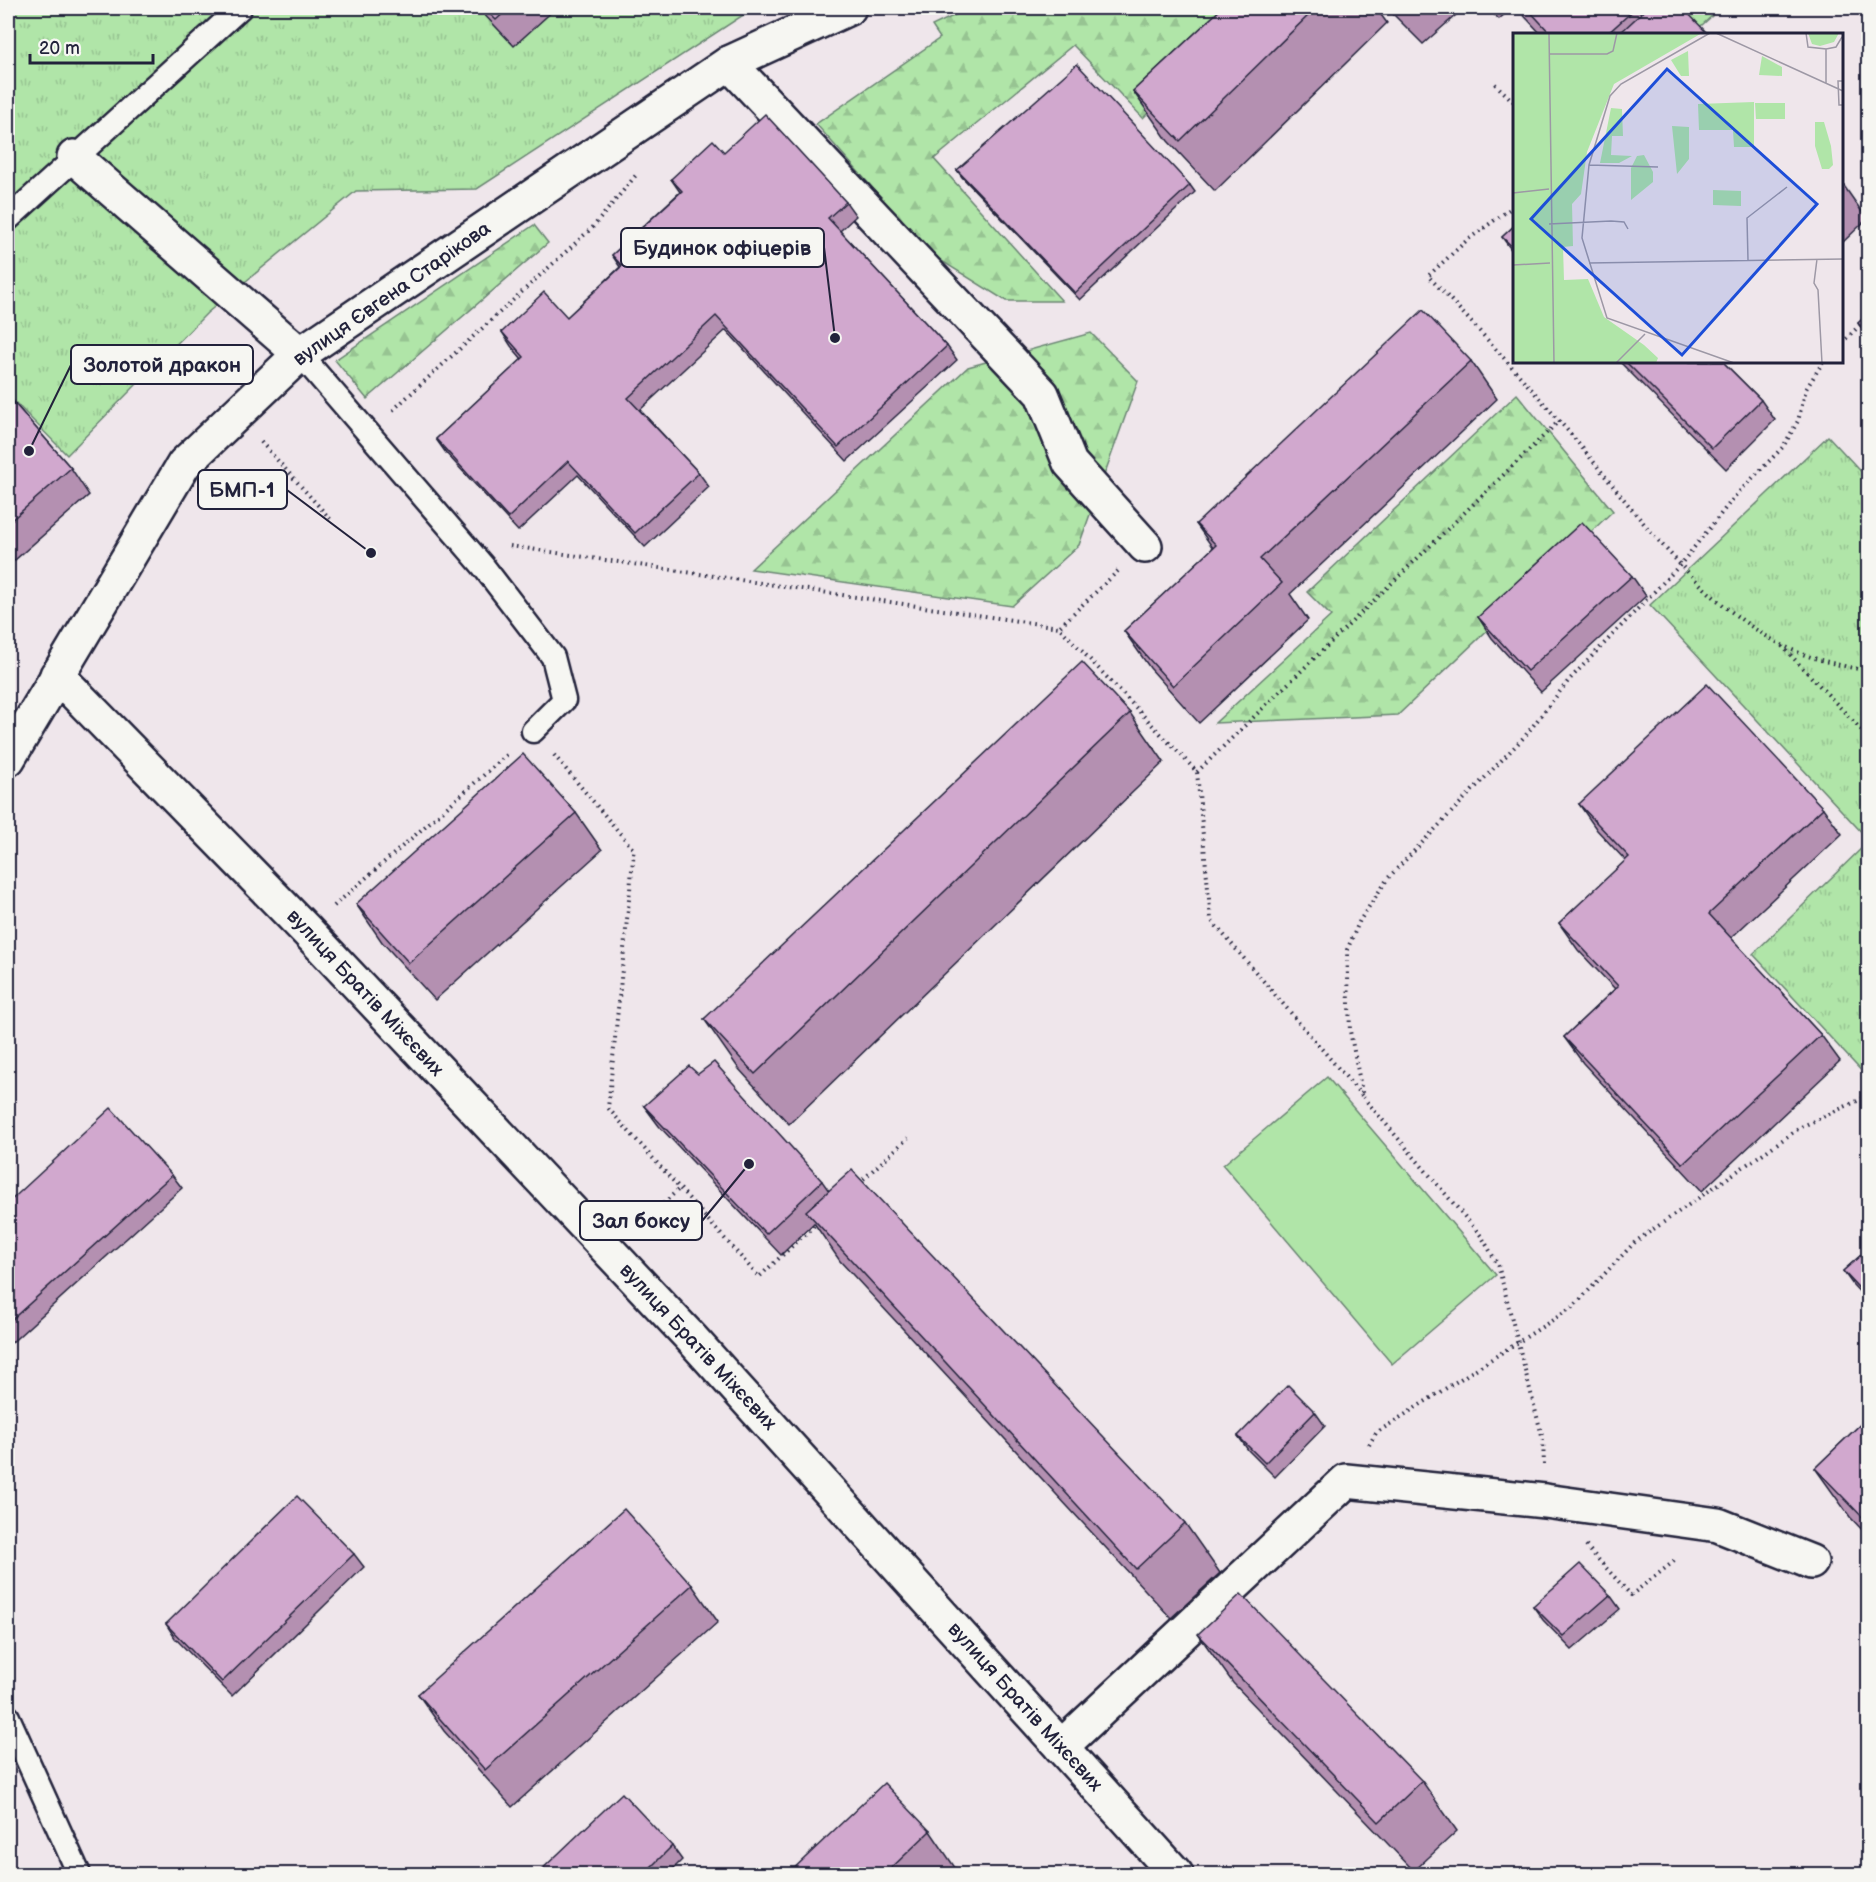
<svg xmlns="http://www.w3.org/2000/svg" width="1876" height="1882" font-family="'Balsamiq Sans',sans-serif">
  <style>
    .grass { fill: url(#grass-tufts); stroke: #698472; stroke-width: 1.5 }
    .forest { fill: url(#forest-firs); stroke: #698472; stroke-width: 1.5 }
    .garden { fill: #b0e5a8; stroke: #698472; stroke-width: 1.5 }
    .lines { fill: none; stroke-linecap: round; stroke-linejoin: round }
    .lane-casing { stroke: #22223b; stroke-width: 27 }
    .street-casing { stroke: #22223b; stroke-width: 38 }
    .path { stroke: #22223b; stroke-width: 4; stroke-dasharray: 1.5 4.5; stroke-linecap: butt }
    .lane { stroke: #f6f6f2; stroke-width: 22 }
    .street { stroke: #f6f6f2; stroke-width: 33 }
    .wall { fill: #b490b1; stroke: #22223b; stroke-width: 1.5 }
    .building { fill: #d1a8ce; stroke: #22223b; stroke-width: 1.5 }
    .labels { text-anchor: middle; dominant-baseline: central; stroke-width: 4.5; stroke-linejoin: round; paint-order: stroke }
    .street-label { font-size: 20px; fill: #22223b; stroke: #f6f6f2 }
    .inset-road { fill: none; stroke: #9d98a5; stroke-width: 1.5 }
    .view { fill: #1d4ed8; fill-opacity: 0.15; stroke: #1d4ed8; stroke-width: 3 }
    .inset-edge { fill: none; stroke: #22223b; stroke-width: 3 }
    .leader { fill: none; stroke: #22223b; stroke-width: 2 }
    .callout-dot { fill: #22223b; stroke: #f6f6f2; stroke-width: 2 }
    .callout { fill: #f6f6f2; stroke: #22223b; stroke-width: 2 }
    .callout-label { font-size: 21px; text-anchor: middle; font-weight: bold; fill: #22223b }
  </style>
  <defs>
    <pattern id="grass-tufts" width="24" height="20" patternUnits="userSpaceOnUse" patternTransform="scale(1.5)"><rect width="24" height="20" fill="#b0e5a8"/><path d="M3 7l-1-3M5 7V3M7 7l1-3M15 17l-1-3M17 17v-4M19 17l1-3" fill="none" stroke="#97c492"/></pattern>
    <pattern id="forest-firs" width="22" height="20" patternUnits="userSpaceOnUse" patternTransform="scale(1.5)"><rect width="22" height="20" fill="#b0e5a8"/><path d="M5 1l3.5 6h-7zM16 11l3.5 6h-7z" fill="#97c492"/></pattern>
  </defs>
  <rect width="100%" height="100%" fill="#efe6eb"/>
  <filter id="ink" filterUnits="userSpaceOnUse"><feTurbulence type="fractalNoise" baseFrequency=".0167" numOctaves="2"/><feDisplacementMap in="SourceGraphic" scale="12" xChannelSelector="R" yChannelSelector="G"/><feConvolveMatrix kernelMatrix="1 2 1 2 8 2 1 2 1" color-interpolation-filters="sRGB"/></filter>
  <g filter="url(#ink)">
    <g class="grass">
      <path d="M8 8H754L477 189 356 191 207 313 67 455 8 395Z"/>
      <path d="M1644 8H1704L1712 16 1692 34H1668Z"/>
      <path d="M1828 436 1868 479V839L1650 605Z"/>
      <path d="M1868 842V1078L1753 954Z"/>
    </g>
    <g class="forest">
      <path d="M970 8H1257L1143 118 1073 45 934 159 1062 301H1006L932 255 816 124 940 38 932 26Z"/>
      <path d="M534 225 548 243 367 399 335 360Z"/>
      <path d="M1091 333 1138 381 1079 545 1012 606 751 569 968 367Z"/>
      <path d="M1517 394 1613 511 1398 715 1215 723 1331 616 1307 592Z"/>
    </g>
    <path class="garden" d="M1327 1077 1496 1275 1392 1364 1223 1165Z"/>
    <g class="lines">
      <defs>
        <g id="lane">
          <path d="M8 219 240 8"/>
          <path d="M300 354 483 566 553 657 564 700 533 731"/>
          <path d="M8 1717 79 1874"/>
        </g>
        <g id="street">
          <path d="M729 63 1042 394 1070 463 1145 546"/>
          <path d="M74 157 300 354"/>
          <path d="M57 675 307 931 692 1339 1176 1874"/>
          <path d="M8 759 184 464 300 354 729 63 849 8"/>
          <path d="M1061 1747 1346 1481 1545 1501 1718 1525 1811 1562"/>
        </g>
      </defs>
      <use href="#lane" class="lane-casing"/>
      <use href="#street" class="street-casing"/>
      <g class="path">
        <path d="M1495 84 1514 102"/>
        <path d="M1514 206 1466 241 1428 276C1477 327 1522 378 1568 431 1631 505 1694 599 1782 645 1809 659 1839 665 1868 671"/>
        <path d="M1842 343 1868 317"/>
        <path d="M393 410 593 227 637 174"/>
        <path d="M261 442 333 522"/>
        <path d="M510 546 1059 627"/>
        <path d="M1118 571 1059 627 1197 772 1211 920 1363 1097"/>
        <path d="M1782 646 1868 737"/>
        <path d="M554 755 634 850 608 1108 759 1277 819 1221"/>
        <path d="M1197 772 1559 421"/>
        <path d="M334 906 509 753"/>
        <path d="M859 1183 908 1138"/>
        <path d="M637 1228 680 1188"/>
        <path d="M1369 1445 1376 1433 1573 1307 1635 1242 1801 1127 1868 1096"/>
        <path d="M1544 1465 1543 1440 1498 1265 1482 1237 1363 1097 1350 1031 1347 950 1360 920 1388 878 1525 736 1569 680 1680 565 1736 495 1783 447 1798 421 1806 389 1823 362"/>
        <path d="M1586 1546 1631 1595 1677 1559"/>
      </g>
      <use href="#lane" class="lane"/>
      <use href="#street" class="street"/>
    </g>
    <g class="wall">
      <path d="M478 8H556L514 46Z"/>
      <path d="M1222 8H1376L1387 23 1215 191 1168 141 1133 91Z"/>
      <path d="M1387 8H1464L1423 44Z"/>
      <path d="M1487 8H1512L1499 19Z"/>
      <path d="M1517 8H1637L1641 13 1708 34H1541Z"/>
      <path d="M724 152 846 202 856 216 840 231 947 346 957 360 847 461 726 330 640 410 699 473 709 487 645 547 578 475 518 531 446 453 436 439 522 359 511 346 502 332 567 317 620 267 612 255 680 192 671 179Z"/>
      <path d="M957 170 1190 185 1195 192 1080 300 962 177Z"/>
      <path d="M1842 183 1867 219 1842 243Z"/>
      <path d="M1515 225V255L1502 237Z"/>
      <path d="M1869 313V338L1858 323Z"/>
      <path d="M1471 361 1497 399 1290 594 1308 620 1199 723 1150 668 1124 631 1213 548 1196 524Z"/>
      <path d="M1620 362H1723L1761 400 1775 420 1726 469Z"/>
      <path d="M8 396 71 468 89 495 8 566Z"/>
      <path d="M1632 576 1646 596 1541 692 1492 638 1478 617Z"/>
      <path d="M1130 713 1164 762 789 1124 739 1069 704 1019Z"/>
      <path d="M1579 804 1823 808 1842 834 1731 938 1821 1035 1840 1061 1702 1191 1583 1063 1564 1037 1615 989 1578 950 1559 923 1626 861 1597 830Z"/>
      <path d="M576 813 602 850 435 1000 382 942 356 904Z"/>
      <path d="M644 1106 822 1181 829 1191 1185 1523 1220 1573 1171 1618 840 1261 814 1223 781 1255 659 1126Z"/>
      <path d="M172 1175 182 1188 8 1346V1203Z"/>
      <path d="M1869 1248V1302L1853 1285 1843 1271Z"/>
      <path d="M1315 1412 1325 1426 1275 1477 1248 1450 1238 1436Z"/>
      <path d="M1869 1416V1537L1850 1517 1815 1468Z"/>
      <path d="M354 1554 364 1567 232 1696 175 1638 166 1624Z"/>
      <path d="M692 1585 718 1622 512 1807 444 1731 418 1694Z"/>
      <path d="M1610 1595 1620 1609 1572 1650 1543 1620 1533 1606Z"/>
      <path d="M1198 1634 1422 1781 1457 1831 1414 1871 1233 1683Z"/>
      <path d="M930 1831 960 1875H787Z"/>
      <path d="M672 1846 682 1860 667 1875H536Z"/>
    </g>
    <g class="building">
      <path d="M484 8H509L496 20Z"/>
      <path d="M1222 8H1316L1180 141 1133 91Z"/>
      <path d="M1527 8H1636L1607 34H1551Z"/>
      <path d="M1647 8H1683L1708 34H1619Z"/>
      <path d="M1077 64 1190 185 1075 293 957 170Z"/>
      <path d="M765 114 846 202 828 218 947 346 838 447 716 316 628 398 699 473 635 533 568 461 508 518 436 439 524 357 502 332 544 292 567 317 622 266 612 255 682 191 671 179 713 140 724 152Z"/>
      <path d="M1515 225V249L1502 237Z"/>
      <path d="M1423 310 1471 361 1260 559 1282 583 1173 686 1124 631 1216 545 1196 524Z"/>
      <path d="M1869 313V334L1858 323Z"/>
      <path d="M1626 362H1723L1761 400 1712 448Z"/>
      <path d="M8 396 71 468 8 523Z"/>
      <path d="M1582 522 1632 576 1527 671 1478 617Z"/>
      <path d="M1082 662 1130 713 755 1074 704 1019Z"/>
      <path d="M1707 684 1823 808 1709 914 1821 1035 1683 1164 1564 1037 1618 986 1559 923 1629 857 1579 804Z"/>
      <path d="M523 754 576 813 409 963 356 904Z"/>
      <path d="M714 1062 822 1181 766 1234 644 1106 689 1066 698 1074Z"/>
      <path d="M111 1108 172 1175 8 1323V1203Z"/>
      <path d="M852 1170 1185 1523 1136 1569 806 1211Z"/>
      <path d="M1869 1248V1299L1843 1271Z"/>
      <path d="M1288 1385 1315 1412 1265 1463 1238 1436Z"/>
      <path d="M1869 1416V1524L1815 1468Z"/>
      <path d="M297 1496 354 1554 222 1682 166 1624Z"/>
      <path d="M624 1509 692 1585 485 1770 418 1694Z"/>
      <path d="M1580 1564 1610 1595 1563 1636 1533 1606Z"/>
      <path d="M1241 1594 1422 1781 1379 1822 1198 1634Z"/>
      <path d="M884 1783 930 1831 884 1875H787Z"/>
      <path d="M622 1793 672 1846 643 1875H536Z"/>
    </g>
  </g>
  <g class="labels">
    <g class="street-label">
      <text transform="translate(392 294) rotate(-35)">вулиця Євгена Старікова</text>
      <text transform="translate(365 993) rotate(47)">вулиця Братів Міхєєвих</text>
      <text transform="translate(698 1347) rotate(47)">вулиця Братів Міхєєвих</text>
      <text transform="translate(1025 1707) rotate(48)">вулиця Братів Міхєєвих</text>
    </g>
  </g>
  <g transform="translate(1513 33)">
    <rect width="330" height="330" fill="#efe6eb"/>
    <path d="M0 0H189L101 51 74 119 68 161 59 171 60 213 50 214 51 247 75 246 91 284 131 312 145 325 143 330H0ZM295 0H326L321 9 307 13 299 11ZM249 23 269 34V43L246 42ZM241 69V114H221L220 97H186L185 71Z" fill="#b0e5a8"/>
    <path d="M175 18 176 43H168L158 27ZM242 70H272V86H243ZM98 75 109 76 110 103H99L98 122 119 123 106 130H87ZM302 89H311L318 113 320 132 316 136H309L302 113ZM159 93 176 94V126L164 141ZM131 122 140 139V149L118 167V135L124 123Z" fill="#b0e5a8"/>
    <path d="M200 157 228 158V173L200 172Z" fill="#b0e5a8"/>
    <path class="inset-road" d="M36 0 41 330M197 0 108 51 97 63 76 132 69 205 94 285 221 330M203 0 330 58M293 0 295 14 313 16V51M313 16 323 14 329 4M36 21H94L100 18 104 0M330 48H325L326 72H330M76 132 145 134M0 160 36 156M36 191 98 188 111 189 115 196M304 226 301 250 305 257 309 330M235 227 234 185 274 154M76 230 330 226M0 232 37 230M103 330 132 301"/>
    <path class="view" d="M154 36 304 171 169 322 18 186Z"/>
    <rect width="330" height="330" class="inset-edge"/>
  </g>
  <path class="leader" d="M835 338L824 247M29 451L71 365M371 553L287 490M749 1164L702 1221"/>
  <g class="callout-dot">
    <circle cx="835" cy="338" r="6"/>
    <circle cx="29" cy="451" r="6"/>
    <circle cx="371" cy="553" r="6"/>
    <circle cx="749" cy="1164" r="6"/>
  </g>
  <g class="callout">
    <rect x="621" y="228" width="203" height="39" rx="6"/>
    <rect x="71" y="345" width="182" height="39" rx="6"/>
    <rect x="198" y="470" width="89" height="39" rx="6"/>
    <rect x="580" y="1201" width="122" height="39" rx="6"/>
  </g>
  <g class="callout-label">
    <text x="722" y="255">Будинок офіцерів</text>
    <text x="162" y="372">Золотой дракон</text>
    <text x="242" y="497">БМП-1</text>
    <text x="641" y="1228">Зал боксу</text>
  </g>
  <rect width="1876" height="1882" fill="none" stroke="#f6f6f2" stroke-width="30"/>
  <rect x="15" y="15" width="1846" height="1852" fill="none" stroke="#22223b" stroke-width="2" filter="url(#ink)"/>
  <path d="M30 54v9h123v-9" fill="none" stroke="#22223b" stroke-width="3"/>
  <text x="39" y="54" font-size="18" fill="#22223b" stroke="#f6f6f2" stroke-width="4.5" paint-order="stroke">20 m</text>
</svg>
